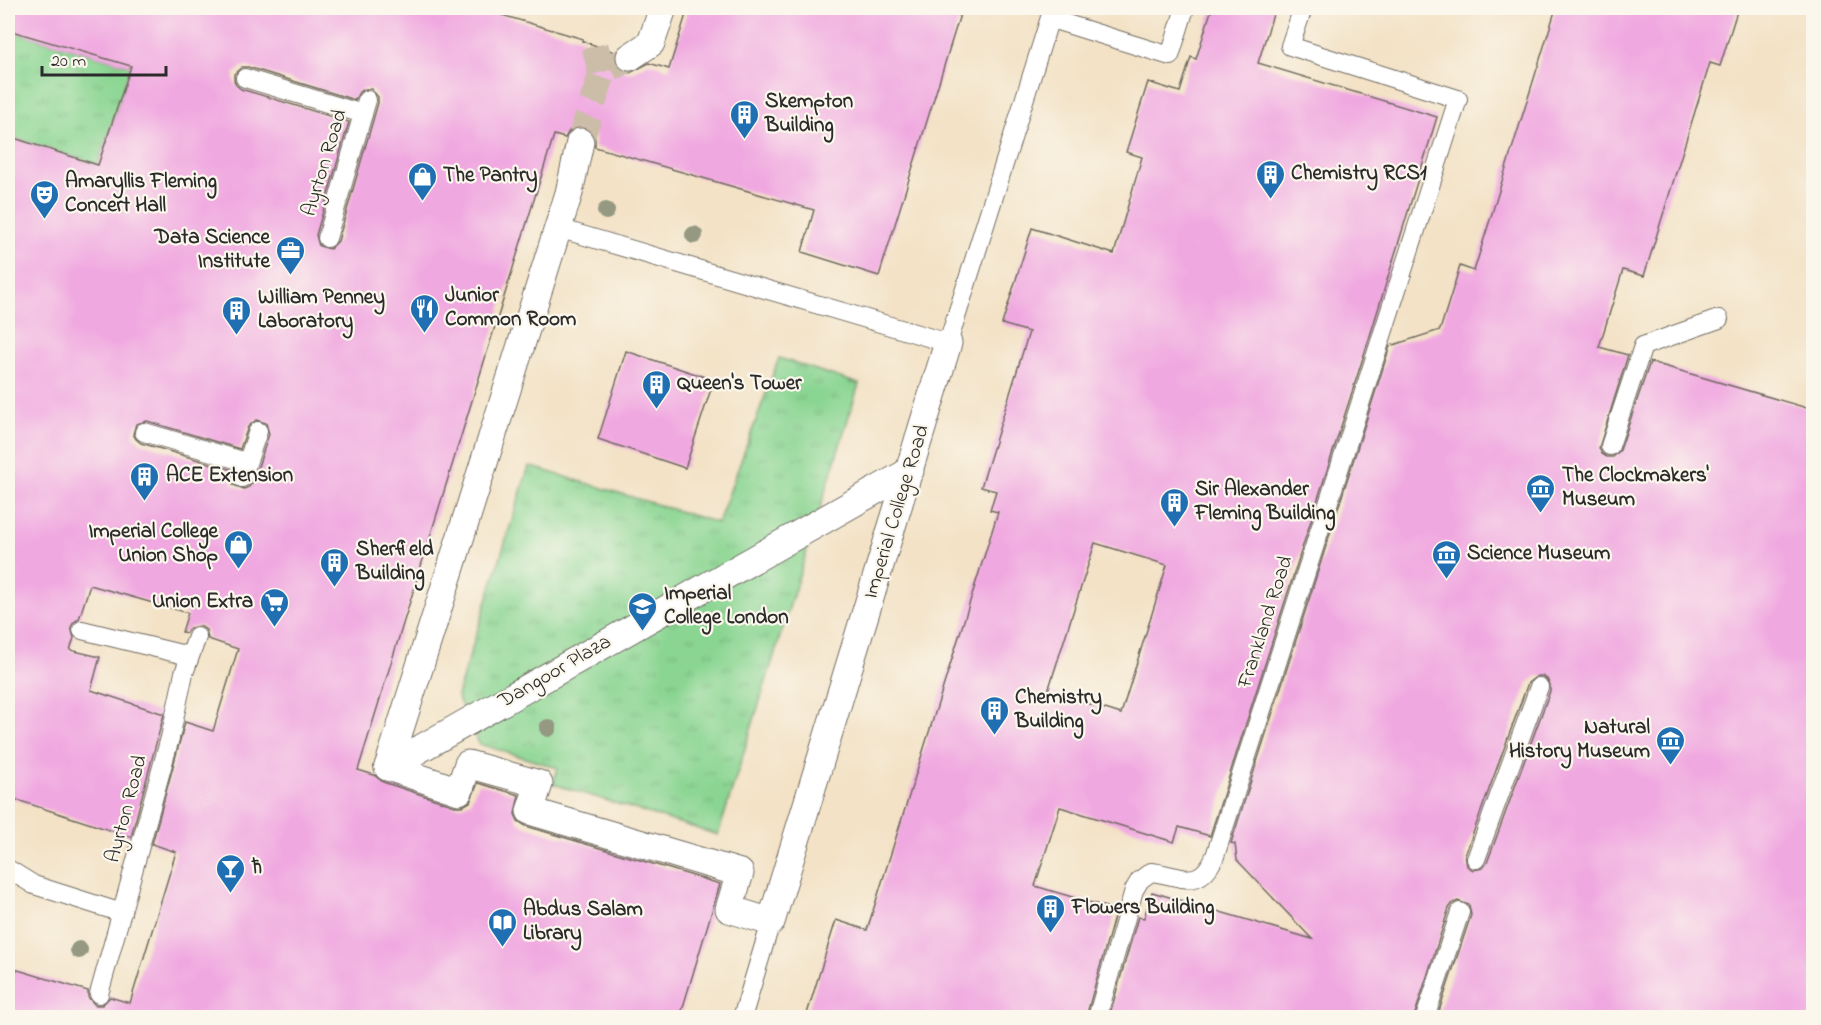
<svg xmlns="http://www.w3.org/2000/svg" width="1821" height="1025" font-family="'Indie Flower',sans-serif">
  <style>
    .grass { fill: url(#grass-tufts); stroke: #5a805e; stroke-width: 1.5 }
    .building { fill: #f0a9e0; fill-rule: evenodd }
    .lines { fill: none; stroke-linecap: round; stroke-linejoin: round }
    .pedestrian-tunnel { stroke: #cbbda7; stroke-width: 27; stroke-dasharray: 27 14; stroke-linecap: butt }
    .service-casing { stroke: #716b61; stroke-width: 20 }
    .pedestrian-casing { stroke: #716b61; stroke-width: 29 }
    .service { stroke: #fff; stroke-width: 18 }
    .pedestrian { stroke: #fff; stroke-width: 27 }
    .tree { fill: #959982 }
    .labels { text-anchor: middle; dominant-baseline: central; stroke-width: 4.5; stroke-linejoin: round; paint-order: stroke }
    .poi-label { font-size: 21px; font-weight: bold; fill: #2b2b2b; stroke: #fbf7ec; text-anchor: start }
    .street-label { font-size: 21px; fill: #2b2b2b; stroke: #fbf7ec }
  </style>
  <defs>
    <pattern id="grass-tufts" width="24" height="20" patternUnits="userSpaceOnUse" patternTransform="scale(1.5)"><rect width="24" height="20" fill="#8ad592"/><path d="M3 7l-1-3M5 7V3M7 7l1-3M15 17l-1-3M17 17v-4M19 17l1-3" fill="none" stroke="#77b77e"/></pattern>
  </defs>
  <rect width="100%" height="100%" fill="#fbf7ec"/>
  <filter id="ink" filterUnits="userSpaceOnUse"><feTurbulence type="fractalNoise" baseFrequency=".0167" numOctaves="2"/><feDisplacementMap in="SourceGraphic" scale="12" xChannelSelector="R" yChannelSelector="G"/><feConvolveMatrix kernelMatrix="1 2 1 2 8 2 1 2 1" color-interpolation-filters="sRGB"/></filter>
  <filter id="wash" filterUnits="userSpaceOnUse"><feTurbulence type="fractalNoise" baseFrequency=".008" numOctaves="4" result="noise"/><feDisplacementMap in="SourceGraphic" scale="24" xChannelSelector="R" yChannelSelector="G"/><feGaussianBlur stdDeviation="1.35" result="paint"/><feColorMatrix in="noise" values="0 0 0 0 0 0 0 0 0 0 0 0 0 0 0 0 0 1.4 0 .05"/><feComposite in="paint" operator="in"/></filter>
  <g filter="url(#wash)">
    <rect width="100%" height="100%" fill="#f3e2c6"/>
    <g class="grass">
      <path d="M8 30 131 66 98 165 8 136Z"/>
      <path d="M779 358 859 384 718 835 553 784 558 768 479 744 457 696 529 466 718 523Z"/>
    </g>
    <g id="blocks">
      <g class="building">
        <path d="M8 8H478L583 39 582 41 615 52 614 59 617 66 624 71 630 73 649 63 669 69 688 8H962L879 276 802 252 814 210 595 147V137L591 131 584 127H575L569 131 565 138 554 135 358 770 374 775 383 782 455 806H463L470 802 478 783 519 795 515 814 518 821 526 826 720 884 680 1017H8V967L88 991V997L95 1005H102L110 997 130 1003 176 852 152 844 185 722 213 731 238 649 208 639 206 630 200 626 190 628 186 633 182 632 188 613 90 585 79 619 74 622 71 627 74 638 70 650 100 657 91 690 164 714 131 837 8 797V136L98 165 131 66 8 30ZM242 67H248L355 100 359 92 365 89H371L378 97V103L338 241 330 249 319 246 316 235 349 122 241 89 236 85 234 80V74ZM256 420 266 423 269 434 253 482 249 487 244 489 233 485 231 480 233 470 141 443 136 439 133 434 136 424 147 421 240 449 248 427Z"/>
        <path d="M1212 8H1275L1258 63 1437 117 1369 339 1210 836 1179 827 1174 842 1060 807 1035 886 1116 910 1086 1017H806L836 920 867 930 998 512 990 510 996 491 981 487 1029 332 1002 324 1032 228 1114 254 1142 157 1126 152 1148 82 1180 92 1191 57 1196 59ZM1095 543 1167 565 1121 714 1048 691Z"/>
        <path d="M1556 8H1738L1720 66 1710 63 1644 276 1623 270 1599 347 1628 355 1599 448 1602 454 1607 457H1613L1620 450 1650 362 1814 410V1017H1437L1471 915 1469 905 1458 901 1453 903 1449 908 1414 1017H1109L1138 917 1144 918 1152 892 1312 939 1237 860 1235 844 1231 843 1390 346 1440 330 1460 266 1474 271ZM1537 676H1542L1547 679 1550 685V691L1487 863 1483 868 1473 870 1467 866 1465 855 1528 683Z"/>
        <path d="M626 351 714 380 685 468 598 439Z"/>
      </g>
    </g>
  </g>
  <g filter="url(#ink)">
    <use href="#blocks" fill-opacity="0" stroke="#716b61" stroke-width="1.5"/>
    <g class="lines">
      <g class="pedestrian-tunnel">
        <path d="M595 46 602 74"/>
        <path d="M580 142 602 74 630 57"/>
      </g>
      <defs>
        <g id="service">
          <path d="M1051 19 1170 56 1185 8"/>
          <path d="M245 78 363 114"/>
          <path d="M558 228 948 343 1053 8"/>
          <path d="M327 238 367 100"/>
          <path d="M144 432 246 462"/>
          <path d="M1610 446 1643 346 1719 319"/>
          <path d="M242 478 258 431"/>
          <path d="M82 630 189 656"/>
          <path d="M1476 859 1539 687"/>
          <path d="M8 869 34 885 122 913"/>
          <path d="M99 994 170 738 184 673 197 637"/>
          <path d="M742 1018 771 922"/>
          <path d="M1097 1018 1134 890 1140 880 1151 872C1181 875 1199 892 1215 856L1458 99 1290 46 1303 8"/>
          <path d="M1425 1018 1460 912"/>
        </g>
        <g id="pedestrian">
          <path d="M630 57 651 43 663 8"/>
          <path d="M388 767 459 791 468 764 539 784 530 811 740 873 729 909 771 922 948 343"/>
          <path d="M388 767 569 193 580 142"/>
          <path d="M388 767 910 471"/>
        </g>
      </defs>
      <use href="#service" class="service-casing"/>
      <use href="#pedestrian" class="pedestrian-casing"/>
      <use href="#service" class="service"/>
      <use href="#pedestrian" class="pedestrian"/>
    </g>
    <g class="tree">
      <circle cx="606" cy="211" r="9"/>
      <circle cx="694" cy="235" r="9"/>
      <circle cx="548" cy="728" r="9"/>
      <circle cx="79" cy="950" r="9"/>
    </g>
  </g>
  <defs>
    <symbol id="building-pin" viewBox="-11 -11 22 30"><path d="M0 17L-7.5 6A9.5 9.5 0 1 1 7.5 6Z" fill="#1f6fb2" stroke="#fbf7ec"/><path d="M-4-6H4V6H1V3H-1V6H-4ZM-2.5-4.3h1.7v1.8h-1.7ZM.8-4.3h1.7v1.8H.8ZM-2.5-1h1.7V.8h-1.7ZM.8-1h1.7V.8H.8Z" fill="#fff"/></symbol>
    <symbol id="shop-pin" viewBox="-11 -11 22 30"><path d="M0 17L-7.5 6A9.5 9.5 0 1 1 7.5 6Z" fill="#1f6fb2" stroke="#fbf7ec"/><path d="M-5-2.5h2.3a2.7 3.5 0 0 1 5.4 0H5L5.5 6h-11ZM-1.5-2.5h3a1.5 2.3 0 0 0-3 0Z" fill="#fff"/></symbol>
    <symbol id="theatre-pin" viewBox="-11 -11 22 30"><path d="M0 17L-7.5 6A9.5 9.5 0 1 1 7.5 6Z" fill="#1f6fb2" stroke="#fbf7ec"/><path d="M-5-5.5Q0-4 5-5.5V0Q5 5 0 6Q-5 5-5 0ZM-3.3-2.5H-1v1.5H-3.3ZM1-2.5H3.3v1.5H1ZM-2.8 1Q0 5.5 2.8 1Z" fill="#fff"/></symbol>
    <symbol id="office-pin" viewBox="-11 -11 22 30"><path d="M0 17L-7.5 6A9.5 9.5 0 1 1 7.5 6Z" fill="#1f6fb2" stroke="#fbf7ec"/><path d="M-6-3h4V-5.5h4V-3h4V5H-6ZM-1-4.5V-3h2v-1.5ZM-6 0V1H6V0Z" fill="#fff"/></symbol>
    <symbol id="restaurant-pin" viewBox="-11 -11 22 30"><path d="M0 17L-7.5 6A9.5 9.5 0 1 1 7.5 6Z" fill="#1f6fb2" stroke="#fbf7ec"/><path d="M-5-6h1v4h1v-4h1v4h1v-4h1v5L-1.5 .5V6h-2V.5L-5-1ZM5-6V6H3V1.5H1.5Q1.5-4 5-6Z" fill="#fff"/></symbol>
    <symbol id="museum-pin" viewBox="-11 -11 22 30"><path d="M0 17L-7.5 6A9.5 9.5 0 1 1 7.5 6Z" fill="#1f6fb2" stroke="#fbf7ec"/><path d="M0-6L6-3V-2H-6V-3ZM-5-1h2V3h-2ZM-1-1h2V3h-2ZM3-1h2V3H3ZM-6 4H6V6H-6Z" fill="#fff"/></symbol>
    <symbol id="supermarket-pin" viewBox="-11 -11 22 30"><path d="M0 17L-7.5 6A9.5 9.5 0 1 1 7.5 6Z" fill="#1f6fb2" stroke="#fbf7ec"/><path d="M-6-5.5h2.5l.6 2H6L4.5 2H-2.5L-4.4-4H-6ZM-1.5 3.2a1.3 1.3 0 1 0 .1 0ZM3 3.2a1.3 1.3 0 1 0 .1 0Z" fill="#fff"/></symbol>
    <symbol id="university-pin" viewBox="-11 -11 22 30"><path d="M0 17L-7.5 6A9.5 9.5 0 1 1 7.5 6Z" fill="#1f6fb2" stroke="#fbf7ec"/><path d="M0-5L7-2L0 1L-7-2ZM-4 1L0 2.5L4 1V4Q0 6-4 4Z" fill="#fff"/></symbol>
    <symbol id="bar-pin" viewBox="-11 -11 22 30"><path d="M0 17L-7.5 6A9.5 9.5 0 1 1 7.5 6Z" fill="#1f6fb2" stroke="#fbf7ec"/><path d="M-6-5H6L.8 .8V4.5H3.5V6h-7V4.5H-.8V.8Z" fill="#fff"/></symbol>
    <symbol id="library-pin" viewBox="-11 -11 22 30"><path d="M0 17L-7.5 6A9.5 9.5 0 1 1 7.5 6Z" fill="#1f6fb2" stroke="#fbf7ec"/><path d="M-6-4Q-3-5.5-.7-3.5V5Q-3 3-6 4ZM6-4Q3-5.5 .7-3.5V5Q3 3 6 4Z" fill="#fff"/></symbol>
  </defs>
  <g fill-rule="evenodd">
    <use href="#building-pin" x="728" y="98" width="33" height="45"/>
    <use href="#building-pin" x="1254" y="158" width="33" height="45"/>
    <use href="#shop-pin" x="406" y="160" width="33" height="45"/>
    <use href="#theatre-pin" x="28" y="178" width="33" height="45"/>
    <use href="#office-pin" x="274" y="234" width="33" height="45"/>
    <use href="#restaurant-pin" x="408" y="292" width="33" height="45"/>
    <use href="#building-pin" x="220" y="294" width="33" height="45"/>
    <use href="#building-pin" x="640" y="368" width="33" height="45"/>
    <use href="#building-pin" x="128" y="460" width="33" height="45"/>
    <use href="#museum-pin" x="1524" y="472" width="33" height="45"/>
    <use href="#building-pin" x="1158" y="486" width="33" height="45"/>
    <use href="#shop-pin" x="222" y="528" width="33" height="45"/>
    <use href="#museum-pin" x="1430" y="538" width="33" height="45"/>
    <use href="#building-pin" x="318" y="546" width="33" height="45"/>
    <use href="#supermarket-pin" x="258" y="586" width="33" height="45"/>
    <use href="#university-pin" x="626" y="590" width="33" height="45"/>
    <use href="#building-pin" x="978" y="694" width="33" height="45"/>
    <use href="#museum-pin" x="1654" y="724" width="33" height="45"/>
    <use href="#bar-pin" x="214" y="852" width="33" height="45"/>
    <use href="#building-pin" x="1034" y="892" width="33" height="45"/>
    <use href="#library-pin" x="486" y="906" width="33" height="45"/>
  </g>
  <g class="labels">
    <g class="poi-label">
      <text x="765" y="102">Skempton<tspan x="765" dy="24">Building</tspan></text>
      <text x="1291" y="174">Chemistry RCS1</text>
      <text x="443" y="176">The Pantry</text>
      <text x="65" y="182">Amaryllis Fleming<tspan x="65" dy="24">Concert Hall</tspan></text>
      <text x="270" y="238" text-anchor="end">Data Science<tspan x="270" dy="24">Institute</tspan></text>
      <text x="445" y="296">Junior<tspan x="445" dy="24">Common Room</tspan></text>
      <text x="258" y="298">William Penney<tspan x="258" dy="24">Laboratory</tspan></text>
      <text x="677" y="384">Queen's Tower</text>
      <text x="166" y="476">ACE Extension</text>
      <text x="1562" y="476">The Clockmakers'<tspan x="1562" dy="24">Museum</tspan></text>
      <text x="1195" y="490">Sir Alexander<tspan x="1195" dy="24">Fleming Building</tspan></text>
      <text x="218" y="532" text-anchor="end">Imperial College<tspan x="218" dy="24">Union Shop</tspan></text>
      <text x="356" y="550">Sherfield<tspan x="356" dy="24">Building</tspan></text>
      <text x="1467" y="554">Science Museum</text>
      <text x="664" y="594">Imperial<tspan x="664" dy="24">College London</tspan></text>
      <text x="253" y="602" text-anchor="end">Union Extra</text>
      <text x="1015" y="698">Chemistry<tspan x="1015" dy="24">Building</tspan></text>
      <text x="1650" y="728" text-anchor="end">Natural<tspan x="1650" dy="24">History Museum</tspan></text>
      <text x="252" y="868">ħ</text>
      <text x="1072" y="908">Flowers Building</text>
      <text x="523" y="910">Abdus Salam<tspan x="523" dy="24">Library</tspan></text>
    </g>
    <g class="street-label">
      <text transform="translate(325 163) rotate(-73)">Ayrton Road</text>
      <text transform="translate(897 512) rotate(-73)">Imperial College Road</text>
      <text transform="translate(1266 622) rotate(-72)">Frankland Road</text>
      <text transform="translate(555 672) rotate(-30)">Dangoor Plaza</text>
      <text transform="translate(127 809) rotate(-75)">Ayrton Road</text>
    </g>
  </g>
  <rect width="1821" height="1025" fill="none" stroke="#fbf7ec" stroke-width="30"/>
  <path d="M42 66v9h124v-9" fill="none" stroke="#2b2b2b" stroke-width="3"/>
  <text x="51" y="66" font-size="18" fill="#2b2b2b" stroke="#fbf7ec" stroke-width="4.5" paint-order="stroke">20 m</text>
</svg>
